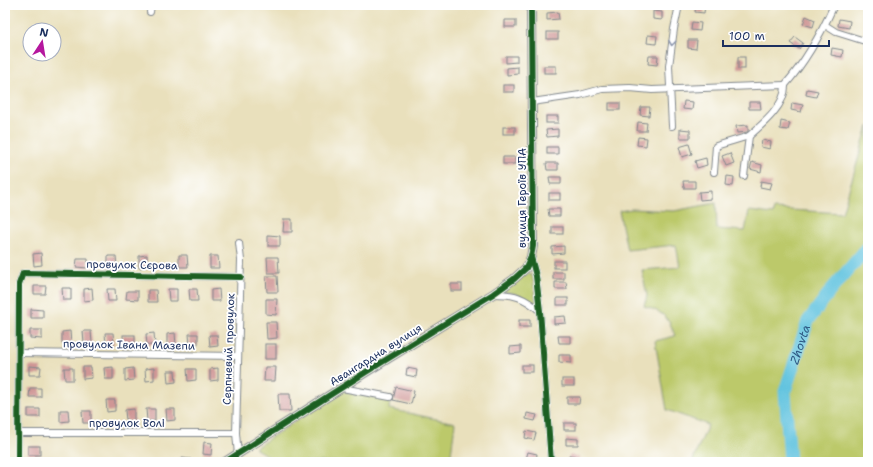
<svg xmlns="http://www.w3.org/2000/svg" width="873" height="467" font-family="'Shantell Sans',sans-serif">
  <style>
    .green { fill: #bcc96a; stroke: #6c7c64 }
    .lines { fill: none; stroke-linecap: round; stroke-linejoin: round }
    .river { stroke: #61c3df; stroke-width: 13 }
    .building { fill: #cf9695 }
    .street-casing { stroke: #82888d; stroke-width: 8 }
    .secondary-casing { stroke: #82888d; stroke-width: 10 }
    .street { stroke: #fff; stroke-width: 6 }
    .secondary { stroke: #f9e7c3; stroke-width: 8 }
    .cycleway-casing { stroke: #fff; stroke-width: 8 }
    .cycleway { stroke: #1b5e20; stroke-width: 6 }
    .oneway { stroke: #8d97ae }
    .labels { text-anchor: middle; dominant-baseline: central; stroke-width: 3.5; stroke-linejoin: round; paint-order: stroke }
    .street-label { font-size: 11px; fill: #1b2f5e; stroke: #fff }
    .water-label { font-size: 12px; font-style: italic; fill: #305b85; stroke: #fff }
  </style>
  <rect width="100%" height="100%" fill="#fff"/>
  <filter id="ink" filterUnits="userSpaceOnUse"><feTurbulence type="fractalNoise" baseFrequency=".025" numOctaves="2"/><feDisplacementMap in="SourceGraphic" scale="8" xChannelSelector="R" yChannelSelector="G"/><feConvolveMatrix kernelMatrix="1 2 1 2 8 2 1 2 1" color-interpolation-filters="sRGB"/></filter>
  <filter id="wash" filterUnits="userSpaceOnUse"><feTurbulence type="fractalNoise" baseFrequency=".012" numOctaves="4" result="noise"/><feDisplacementMap in="SourceGraphic" scale="16" xChannelSelector="R" yChannelSelector="G"/><feGaussianBlur stdDeviation="0.9" result="paint"/><feColorMatrix in="noise" values="0 0 0 0 0 0 0 0 0 0 0 0 0 0 0 0 0 1.4 0 .05"/><feComposite in="paint" operator="in"/></filter>
  <g filter="url(#wash)">
    <rect width="100%" height="100%" fill="#e9e0bc"/>
    <g class="green">
      <path d="M868 126V462H692L708 425 667 410 655 341 675 336C668 316 664 313 644 306L647 296 642 270 680 267 676 245 627 250 619 211 632 209 674 211 716 203 717 229 745 231 749 211 773 214 774 209 842 213Z"/>
      <path d="M529 274 532 275 533 278 537 306C523 297 520 293 503 292L522 276Z"/>
      <path d="M343 391 390 401 389 409 455 423 450 462H278L256 449V447Z"/>
    </g>
    <g class="lines">
      <path class="river" id="s1" d="M790 462 785 391 808 321 831 290 868 247"/>
    </g>
    <g id="blocks">
      <g class="building">
        <path d="M696 5H705L704 13 695 12Z"/>
        <path d="M653 11 662 12V20L653 19Z"/>
        <path d="M558 12 559 19 547 20V13Z"/>
        <path d="M806 16 815 20 813 27 803 24Z"/>
        <path d="M839 19 850 21 849 28 838 26Z"/>
        <rect x="505" y="20" width="11" height="7"/>
        <path d="M692 22 701 23 700 31 691 30Z"/>
        <rect x="547" y="32" width="11" height="7"/>
        <path d="M648 35 657 36 656 44 647 43Z"/>
        <path d="M795 37 803 43 799 49 790 43Z"/>
        <path d="M688 40H697L696 49 688 48Z"/>
        <path d="M832 48 843 50 842 57 831 55Z"/>
        <path d="M506 56H517V62L506 63Z"/>
        <path d="M649 56H658L657 65 648 64Z"/>
        <rect x="738" y="57" width="7" height="12"/>
        <rect x="544" y="66" width="12" height="7"/>
        <path d="M518 67V74L507 75V68Z"/>
        <rect x="503" y="85" width="11" height="7"/>
        <path d="M807 89 818 91 816 97 806 95Z"/>
        <path d="M684 101 693 102 692 110 683 109Z"/>
        <path d="M749 102H760L761 109H749Z"/>
        <rect x="609" y="103" width="11" height="7"/>
        <path d="M792 103 803 105 801 112 791 110Z"/>
        <path d="M641 107H650L649 116 640 115Z"/>
        <rect x="546" y="116" width="12" height="7"/>
        <path d="M781 121 790 123 788 130 780 129Z"/>
        <path d="M638 122 647 123 646 131H637Z"/>
        <path d="M748 125V132L737 133 736 126Z"/>
        <rect x="503" y="127" width="12" height="7"/>
        <path d="M558 129V136L547 137 546 130Z"/>
        <path d="M680 129 690 130V138H680Z"/>
        <path d="M638 137 647 138 646 146 637 145Z"/>
        <path d="M762 140 771 142 770 149 761 147Z"/>
        <path d="M689 144 692 154 682 157 679 147Z"/>
        <rect x="547" y="147" width="11" height="7"/>
        <path d="M730 153 734 163 726 166 722 156Z"/>
        <rect x="503" y="157" width="12" height="7"/>
        <path d="M706 158 707 165 697 168 695 161Z"/>
        <path d="M752 162 762 165 761 172 750 169Z"/>
        <path d="M546 163H558V170H547Z"/>
        <path d="M727 176 734 177 733 186 726 185Z"/>
        <path d="M549 177H561V184H550Z"/>
        <path d="M683 181H695V188H684Z"/>
        <path d="M761 181 772 183 770 189 760 187Z"/>
        <path d="M711 191V199L700 200 699 192Z"/>
        <rect x="549" y="193" width="11" height="7"/>
        <path d="M548 209H560V216H549Z"/>
        <path d="M284 219H292V232H283Z"/>
        <rect x="552" y="227" width="11" height="7"/>
        <path d="M268 235 280 236V246H268Z"/>
        <path d="M564 246V253L552 254V247Z"/>
        <path d="M41 253 42 265 34 266 33 254Z"/>
        <path d="M147 255V267L139 268V256Z"/>
        <path d="M179 255H187L188 267H179Z"/>
        <path d="M108 256H116L117 268H108Z"/>
        <path d="M210 256H218L219 268H210Z"/>
        <path d="M267 257H278L279 273H268Z"/>
        <path d="M77 259H88V268L76 267Z"/>
        <rect x="554" y="261" width="11" height="7"/>
        <rect x="553" y="272" width="11" height="7"/>
        <path d="M266 276H277L278 292H267Z"/>
        <path d="M555 282H566L567 289H555Z"/>
        <rect x="451" y="284" width="11" height="7"/>
        <path d="M34 286H46L45 294H34Z"/>
        <path d="M62 288H71V300H63Z"/>
        <path d="M92 288 93 300 84 301V289Z"/>
        <path d="M107 289H115L116 301H108Z"/>
        <path d="M168 289H177V301H169Z"/>
        <path d="M189 289H197L198 301H190Z"/>
        <path d="M219 289 220 301H211V290Z"/>
        <path d="M148 290H156L157 302H148Z"/>
        <path d="M127 291H138V300L126 299Z"/>
        <rect x="557" y="298" width="11" height="7"/>
        <path d="M266 299H277L276 315 266 314Z"/>
        <path d="M31 309 43 310V318H31Z"/>
        <path d="M565 316 566 323 554 324V317Z"/>
        <rect x="519" y="320" width="11" height="7"/>
        <path d="M266 322H276L277 338 267 339Z"/>
        <path d="M30 330H42V339L30 338Z"/>
        <path d="M70 331 71 343 62 344V332Z"/>
        <path d="M83 331H91L92 343H84Z"/>
        <path d="M105 333H113L114 345H106Z"/>
        <path d="M154 333 155 345H147L146 334Z"/>
        <path d="M175 333 176 345H167V334Z"/>
        <path d="M189 334H198V345L190 346Z"/>
        <rect x="123" y="335" width="12" height="8"/>
        <path d="M209 335H217L218 346 210 347Z"/>
        <path d="M558 336H570V343H559Z"/>
        <rect x="265" y="344" width="11" height="15"/>
        <path d="M521 346V353L510 354V347Z"/>
        <path d="M559 355H571V363L559 362Z"/>
        <rect x="522" y="365" width="11" height="7"/>
        <path d="M29 366 41 367 40 375H29Z"/>
        <path d="M83 367H91L92 378 83 379Z"/>
        <path d="M113 367V379H105L104 368Z"/>
        <path d="M265 367H276L275 381H264Z"/>
        <path d="M64 368H73V380H65Z"/>
        <path d="M133 368 134 380 125 381V369Z"/>
        <path d="M154 368V380L146 381 145 369Z"/>
        <path d="M218 368V380L210 381V369Z"/>
        <path d="M407 368 417 370 416 377 406 375Z"/>
        <path d="M187 369H196V380L188 381Z"/>
        <path d="M167 371H175L176 382 168 383Z"/>
        <rect x="562" y="379" width="12" height="7"/>
        <path d="M396 387 414 391 411 404 393 400Z"/>
        <path d="M30 388H41V397H29Z"/>
        <path d="M278 394H290L291 411H279Z"/>
        <path d="M567 397H580L579 404H567Z"/>
        <path d="M106 400H115V411L107 412Z"/>
        <rect x="28" y="409" width="12" height="8"/>
        <path d="M134 409V421H126L125 410Z"/>
        <path d="M146 409H155V421H147Z"/>
        <path d="M166 409H175V420L167 421Z"/>
        <path d="M60 410H68L69 421 60 422Z"/>
        <path d="M82 411H91V423H83Z"/>
        <path d="M527 413 537 415 535 421 526 419Z"/>
        <rect x="564" y="423" width="12" height="7"/>
        <path d="M526 431 536 433 534 440 525 438Z"/>
        <path d="M566 438 578 439V445H566Z"/>
        <path d="M204 442 212 443 211 455 203 454Z"/>
        <rect x="28" y="446" width="12" height="9"/>
        <path d="M528 452 537 454 536 461 526 459Z"/>
        <path d="M569 455 579 457 578 462 568 461Z"/>
        <path d="M182 458 191 459 190 462H182Z"/>
      </g>
    </g>
  </g>
  <g filter="url(#ink)">
    <use href="#blocks" fill-opacity="0" stroke="#82888d" stroke-width="1"/>
    <g class="lines">
      <defs>
        <g id="street">
          <path d="M150 12 151 5"/>
          <path d="M825 25 836 32 868 42"/>
          <path d="M532 102 580 95 602 89 630 88 652 90 785 85"/>
          <path d="M672 126 669 66 674 29 679 5"/>
          <path d="M714 172 716 146 749 136"/>
          <path d="M744 176 749 136C763 124 786 105 785 85 806 61 821 34 834 5"/>
          <path d="M531 257 536 276 540 311 551 462"/>
          <path d="M493 294C514 294 524 297 540 311"/>
          <path d="M19 353 238 356"/>
          <path d="M342 388 390 397"/>
          <path d="M18 433H236"/>
          <path d="M238 455 236 433 241 260 239 243"/>
          <path d="M18 462 19 284 23 273 241 277"/>
        </g>
        <path id="secondary" d="M225 462 366 372 493 294 514 279 526 268 531 257 533 246 531 5"/>
      </defs>
      <use href="#street" class="street-casing"/>
      <use href="#secondary" class="secondary-casing"/>
      <use href="#street" class="street"/>
      <use href="#secondary" class="secondary"/>
      <defs>
        <g id="cycleway">
          <path d="M531 5 533 246 531 257 536 276 540 311 551 462"/>
          <path d="M18 462 19 284 23 273 241 277"/>
          <path d="M225 462 366 372 493 294 514 279 526 268 531 257"/>
        </g>
      </defs>
      <use href="#cycleway" class="cycleway-casing"/>
      <use href="#cycleway" class="cycleway"/>
    </g>
    <defs><path id="oneway-chevron" d="M-2-3.5L2.5 0L-2 3.5" fill="none" stroke-width="1.6" stroke-linecap="round" stroke-linejoin="round"/></defs>
    <use class="oneway" href="#oneway-chevron" transform="translate(672 43) rotate(97)"/>
  </g>
  <g class="labels">
    <g class="street-label">
      <text transform="translate(522 198) rotate(-90)">вулиця Героїв УПА</text>
      <text transform="translate(132 265) rotate(1)">провулок Сєрова</text>
      <text transform="translate(129 345) rotate(1)">провулок Івана Мазепи</text>
      <text transform="translate(229 349) rotate(-88)">Серпневий провулок</text>
      <text transform="translate(376 355) rotate(-32)">Авангардна вулиця</text>
      <text x="127" y="423">провулок Волі</text>
    </g>
    <g class="water-label">
      <text stroke="none"><textPath href="#s1" startOffset="120">Zhovta</textPath></text>
    </g>
  </g>
  <rect width="873" height="467" fill="none" stroke="#fff" stroke-width="20"/>
  <g transform="translate(42 42) rotate(12)"><circle r="19" fill="#ffffff" stroke="#a4acbf"/>
  <path d="M0-3L7 15L0 10L-7 15Z" fill="#b5179e"/>
  <text y="-6" font-size="11" font-weight="bold" text-anchor="middle" fill="#1b2f5e">N</text>
  </g>
  <path d="M723 40v6h106v-6" fill="none" stroke="#1b2f5e" stroke-width="2"/>
  <text x="729" y="40" font-size="12" fill="#1b2f5e" stroke="#ffffff" stroke-width="3" paint-order="stroke">100 m</text>
</svg>
